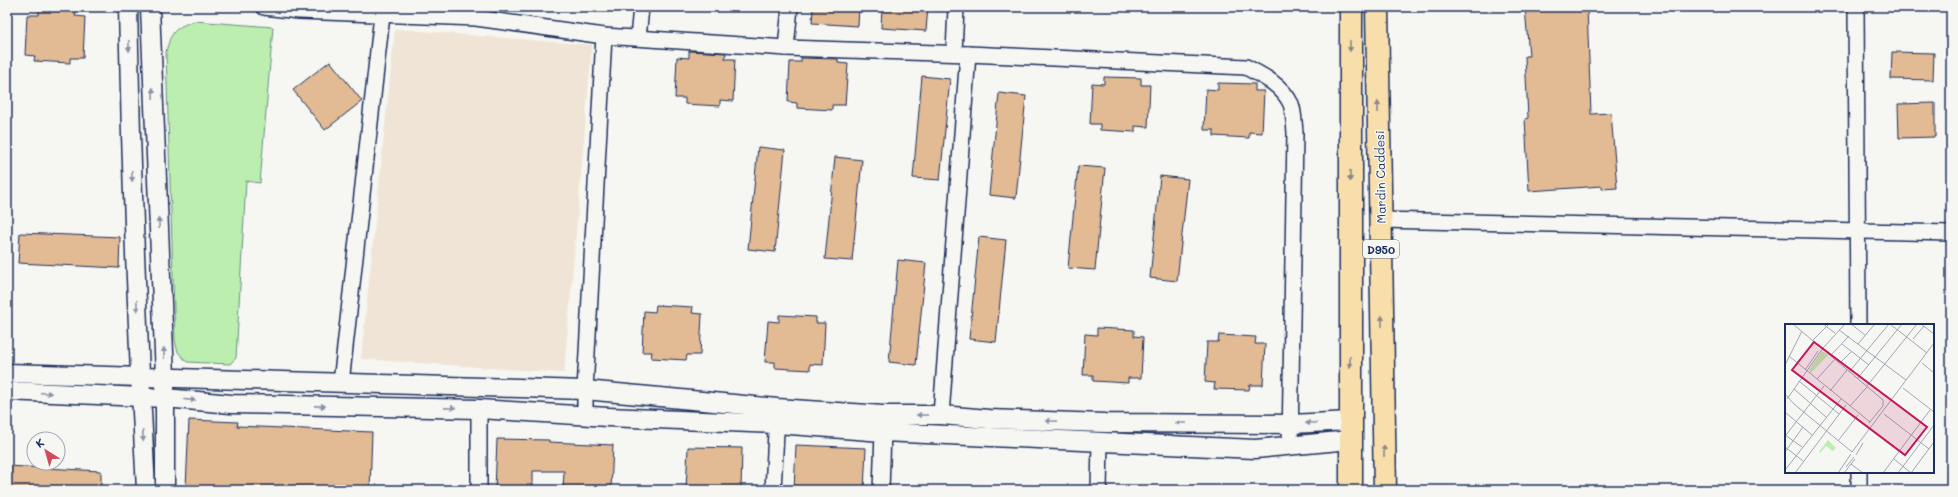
<svg xmlns="http://www.w3.org/2000/svg" width="1958" height="497" font-family="Mali,sans-serif">
  <style>
    .built { fill: #f0e4d6 }
    .green { fill: #bbeeaf; stroke: #6b8e86 }
    .building { fill: #e2ba93; stroke: #1b2f5e }
    .lines { fill: none; stroke-linecap: round; stroke-linejoin: round }
    .minor-casing { stroke: #1b2f5e; stroke-width: 18 }
    .tertiary-casing { stroke: #1b2f5e; stroke-width: 21 }
    .trunk-casing { stroke: #1b2f5e; stroke-width: 25 }
    .minor { stroke: #f6f6f2; stroke-width: 15 }
    .tertiary { stroke: #f6f6f2; stroke-width: 18 }
    .trunk { stroke: #f8deab; stroke-width: 22 }
    .oneway { fill: #8892a8 }
    .oneway2 { fill: #8a8684 }
    .labels { text-anchor: middle; dominant-baseline: central; stroke-width: 3; stroke-linejoin: round; paint-order: stroke }
    .shield { fill: #f6f6f2; stroke: #5d6b8a; stroke-width: 1 }
    .shield-label { font-size: 11px; font-weight: bold; fill: #1b2f5e }
    .street-label { font-size: 12px; fill: #1b2f5e; stroke: #f6f6f2 }
    .inset-road { fill: none; stroke: #9ea6b7; stroke-width: 1 }
    .view { fill: #c2185b; fill-opacity: 0.15; stroke: #c2185b; stroke-width: 2 }
    .inset-edge { fill: none; stroke: #1b2f5e; stroke-width: 2 }
  </style>
  <rect width="100%" height="100%" fill="#f6f6f2"/>
  <filter id="ink" filterUnits="userSpaceOnUse"><feTurbulence type="fractalNoise" baseFrequency=".025" numOctaves="2"/><feDisplacementMap in="SourceGraphic" scale="8" xChannelSelector="R" yChannelSelector="G"/><feConvolveMatrix kernelMatrix="1 2 1 2 8 2 1 2 1" color-interpolation-filters="sRGB"/></filter>
  <g filter="url(#ink)">
    <path class="built" d="M395 29 592 45 564 373 361 359Z"/>
    <path class="green" d="M194 21 273 27 260 183 246 181 236 358 230 364 187 362 178 352 175 341 166 52C171 32 174 28 194 21Z"/>
    <g class="building">
      <path d="M813 7H859L858 26 812 23Z"/>
      <path d="M882 7H928L926 31 881 28Z"/>
      <path d="M1525 7H1587L1591 114 1611 113 1617 188 1602 189V186L1529 191 1525 119 1528 118 1525 56H1529Z"/>
      <path d="M39 8 76 10 75 16 85 17 83 58H70V63L34 61 35 56 25 55 27 15H39Z"/>
      <path d="M689 51 726 53 725 59H735L733 101 720 100V106L685 104V98H675L677 57 689 58Z"/>
      <path d="M1892 52 1934 53 1933 80 1891 79Z"/>
      <path d="M801 58 838 59V63L848 64 845 105H832V110L797 108V103L788 102 790 62H801Z"/>
      <path d="M330 61 362 101 325 130 293 90Z"/>
      <path d="M922 76 950 79 940 180 913 178Z"/>
      <path d="M1104 77 1141 78V85H1150L1148 127 1135 126V132L1100 130V124H1090L1092 83 1104 84Z"/>
      <path d="M1218 83 1255 84V91H1264L1262 133 1249 132V138L1214 136V130H1204L1206 89 1218 90Z"/>
      <path d="M999 93 1026 96 1016 198 989 195Z"/>
      <path d="M1935 103V137L1899 138 1898 104Z"/>
      <path d="M758 147 785 150 775 252 748 249Z"/>
      <path d="M835 157 862 160 852 261 825 259Z"/>
      <path d="M1078 166 1105 168 1095 270 1068 268Z"/>
      <path d="M1160 176 1188 179 1177 281 1150 278Z"/>
      <path d="M20 233 120 237 119 268 18 263Z"/>
      <path d="M979 237 1006 240 996 342 969 339Z"/>
      <path d="M898 260 926 263 916 365 889 362Z"/>
      <path d="M656 305 693 307 692 313 702 314 700 355H687L686 360 651 358 652 352H642L644 311 655 312Z"/>
      <path d="M779 315 816 317V323H825L823 365 810 364V370L775 368V362H765L768 321 779 322Z"/>
      <path d="M1097 328 1134 330V336L1143 337 1141 378H1128V383L1093 381V375H1083L1085 334 1097 335Z"/>
      <path d="M1219 335 1256 337 1255 344H1265L1263 385H1250L1249 390 1214 389 1215 383 1205 382 1207 342H1218Z"/>
      <path d="M189 420 238 422 237 426 372 432 370 490H255L186 488Z"/>
      <path d="M497 439 549 440V442L613 445 611 490H563L564 471H533V490H495Z"/>
      <path d="M796 445 866 448 864 490H794Z"/>
      <path d="M688 447 742 448 741 490H686Z"/>
      <path d="M7 466 101 471V490H7Z"/>
    </g>
    <g class="lines">
      <defs>
        <g id="minor">
          <path d="M264 7 299 11 476 18 604 36 786 48 968 54 1246 67C1263 76 1282 85 1291 104 1294 112 1294 124 1295 132L1290 446"/>
          <path d="M1856 7 1858 325"/>
          <path d="M638 38 641 7"/>
          <path d="M786 48 790 7"/>
          <path d="M954 53 956 7"/>
          <path d="M1380 220 1951 233"/>
          <path d="M341 383 382 15"/>
          <path d="M479 409V490"/>
          <path d="M941 415 968 54"/>
          <path d="M585 416V390L604 36"/>
          <path d="M1859 472V490"/>
          <path d="M773 490 777 413"/>
          <path d="M881 490 883 432"/>
          <path d="M1099 490 1100 441"/>
        </g>
        <g id="tertiary">
          <path d="M128 7C131 168 137 329 146 490"/>
          <path d="M150 7 165 377V490"/>
          <path d="M7 373 585 390 777 408 883 415H941L989 419 1105 423 1291 424 1350 421"/>
          <path d="M7 391 165 398 231 404 479 409 608 417 777 424 883 432 1255 449 1350 440"/>
        </g>
        <g id="trunk">
          <path d="M1351 7V490"/>
          <path d="M1377 7 1385 490"/>
        </g>
      </defs>
      <use href="#minor" class="minor-casing"/>
      <use href="#tertiary" class="tertiary-casing"/>
      <use href="#trunk" class="trunk-casing"/>
      <use href="#minor" class="minor"/>
      <use href="#tertiary" class="tertiary"/>
      <use href="#trunk" class="trunk"/>
    </g>
    <defs><path id="oneway-solid" d="M-6-.8H1V-3.2L6.5 0L1 3.2V.8H-6Z"/></defs>
    <g class="oneway">
      <use href="#oneway-solid" transform="translate(129 46) rotate(89)"/>
      <use href="#oneway-solid" transform="translate(153 93) rotate(-92)"/>
      <use href="#oneway-solid" transform="translate(132 176) rotate(88)"/>
      <use href="#oneway-solid" transform="translate(159 223) rotate(-92)"/>
      <use href="#oneway-solid" transform="translate(137 306) rotate(88)"/>
      <use href="#oneway-solid" transform="translate(164 353) rotate(-92)"/>
      <use href="#oneway-solid" transform="translate(46 393) rotate(3)"/>
      <use href="#oneway-solid" transform="translate(190 400) rotate(5)"/>
      <use href="#oneway-solid" transform="translate(320 406) rotate(1)"/>
      <use href="#oneway-solid" transform="translate(450 408) rotate(1)"/>
      <use href="#oneway-solid" transform="translate(922 415) rotate(-179)"/>
      <use href="#oneway-solid" transform="translate(1051 421) rotate(-178)"/>
      <use href="#oneway-solid" transform="translate(1181 423) rotate(-180)"/>
      <use href="#oneway-solid" transform="translate(1311 423) rotate(178)"/>
      <use href="#oneway-solid" transform="translate(143 436) rotate(87)"/>
    </g>
    <g class="oneway2">
      <use href="#oneway-solid" transform="translate(1350 46) rotate(90)"/>
      <use href="#oneway-solid" transform="translate(1378 107) rotate(-91)"/>
      <use href="#oneway-solid" transform="translate(1350 176) rotate(90)"/>
      <use href="#oneway-solid" transform="translate(1382 321) rotate(-91)"/>
      <use href="#oneway-solid" transform="translate(1350 362) rotate(90)"/>
      <use href="#oneway-solid" transform="translate(1384 451) rotate(-91)"/>
    </g>
  </g>
  <g class="labels">
    <rect class="shield" x="1363" y="240" width="36" height="18" rx="3"/>
    <g class="shield-label">
      <text x="1381" y="249">D950</text>
    </g>
    <g class="street-label">
      <text transform="translate(1380 177) rotate(-91)">Mardin Caddesi</text>
    </g>
  </g>
  <g transform="translate(1785 324)">
    <rect width="149" height="149" fill="#f6f6f2"/>
    <path d="M37 27 43 31 26 49 24 46ZM43 116 51 124 48 127 41 122 35 129 34 128Z" fill="#bbeeaf"/>
    <path class="inset-road" d="M8 0 98 76V82L84 99M38 0 50 9M66 0 80 11M105 0 142 29M136 0 149 10M54 6 121 56M128 15 139 2M28 16 44 0M57 20 84 41M73 20 89 1M46 31 64 12M4 32 85 98M55 39 66 28M137 39 149 49M0 41 17 7M20 46 33 27M64 48 104 0M32 55 50 35M72 55 117 0M14 57 54 90M82 62 132 0M118 64 149 88M9 65 41 93M45 67 62 46M0 70 9 80 67 128M2 75 38 24 60 0M65 82 82 63M0 88 27 111M99 90 144 125M0 111 17 123M1 111 39 62M53 117 73 91M0 123 18 137M0 128 18 103M67 128 149 19M71 131 78 119M109 135 126 149M66 140 78 149M61 143 69 133M0 146 56 75M10 149 61 81M53 149 66 130M59 149 70 135M98 149 145 86M113 149 149 101M126 149 149 118"/>
    <path class="view" d="M29 18 142 103 120 131 7 46Z"/>
    <rect width="149" height="149" class="inset-edge"/>
  </g>
  <rect width="1958" height="497" fill="none" stroke="#f6f6f2" stroke-width="24"/>
  <rect x="12" y="12" width="1934" height="473" fill="none" stroke="#1b2f5e" stroke-width="1.5" filter="url(#ink)"/>
  <g transform="translate(46 451) rotate(323)"><circle r="19" fill="#f6f6f2" stroke="#9ea6b7"/>
  <path d="M0-3L7 15L0 10L-7 15Z" fill="#d1495b"/>
  <text y="-6" font-size="11" font-weight="bold" text-anchor="middle" fill="#1b2f5e">K</text>
  </g>
</svg>
